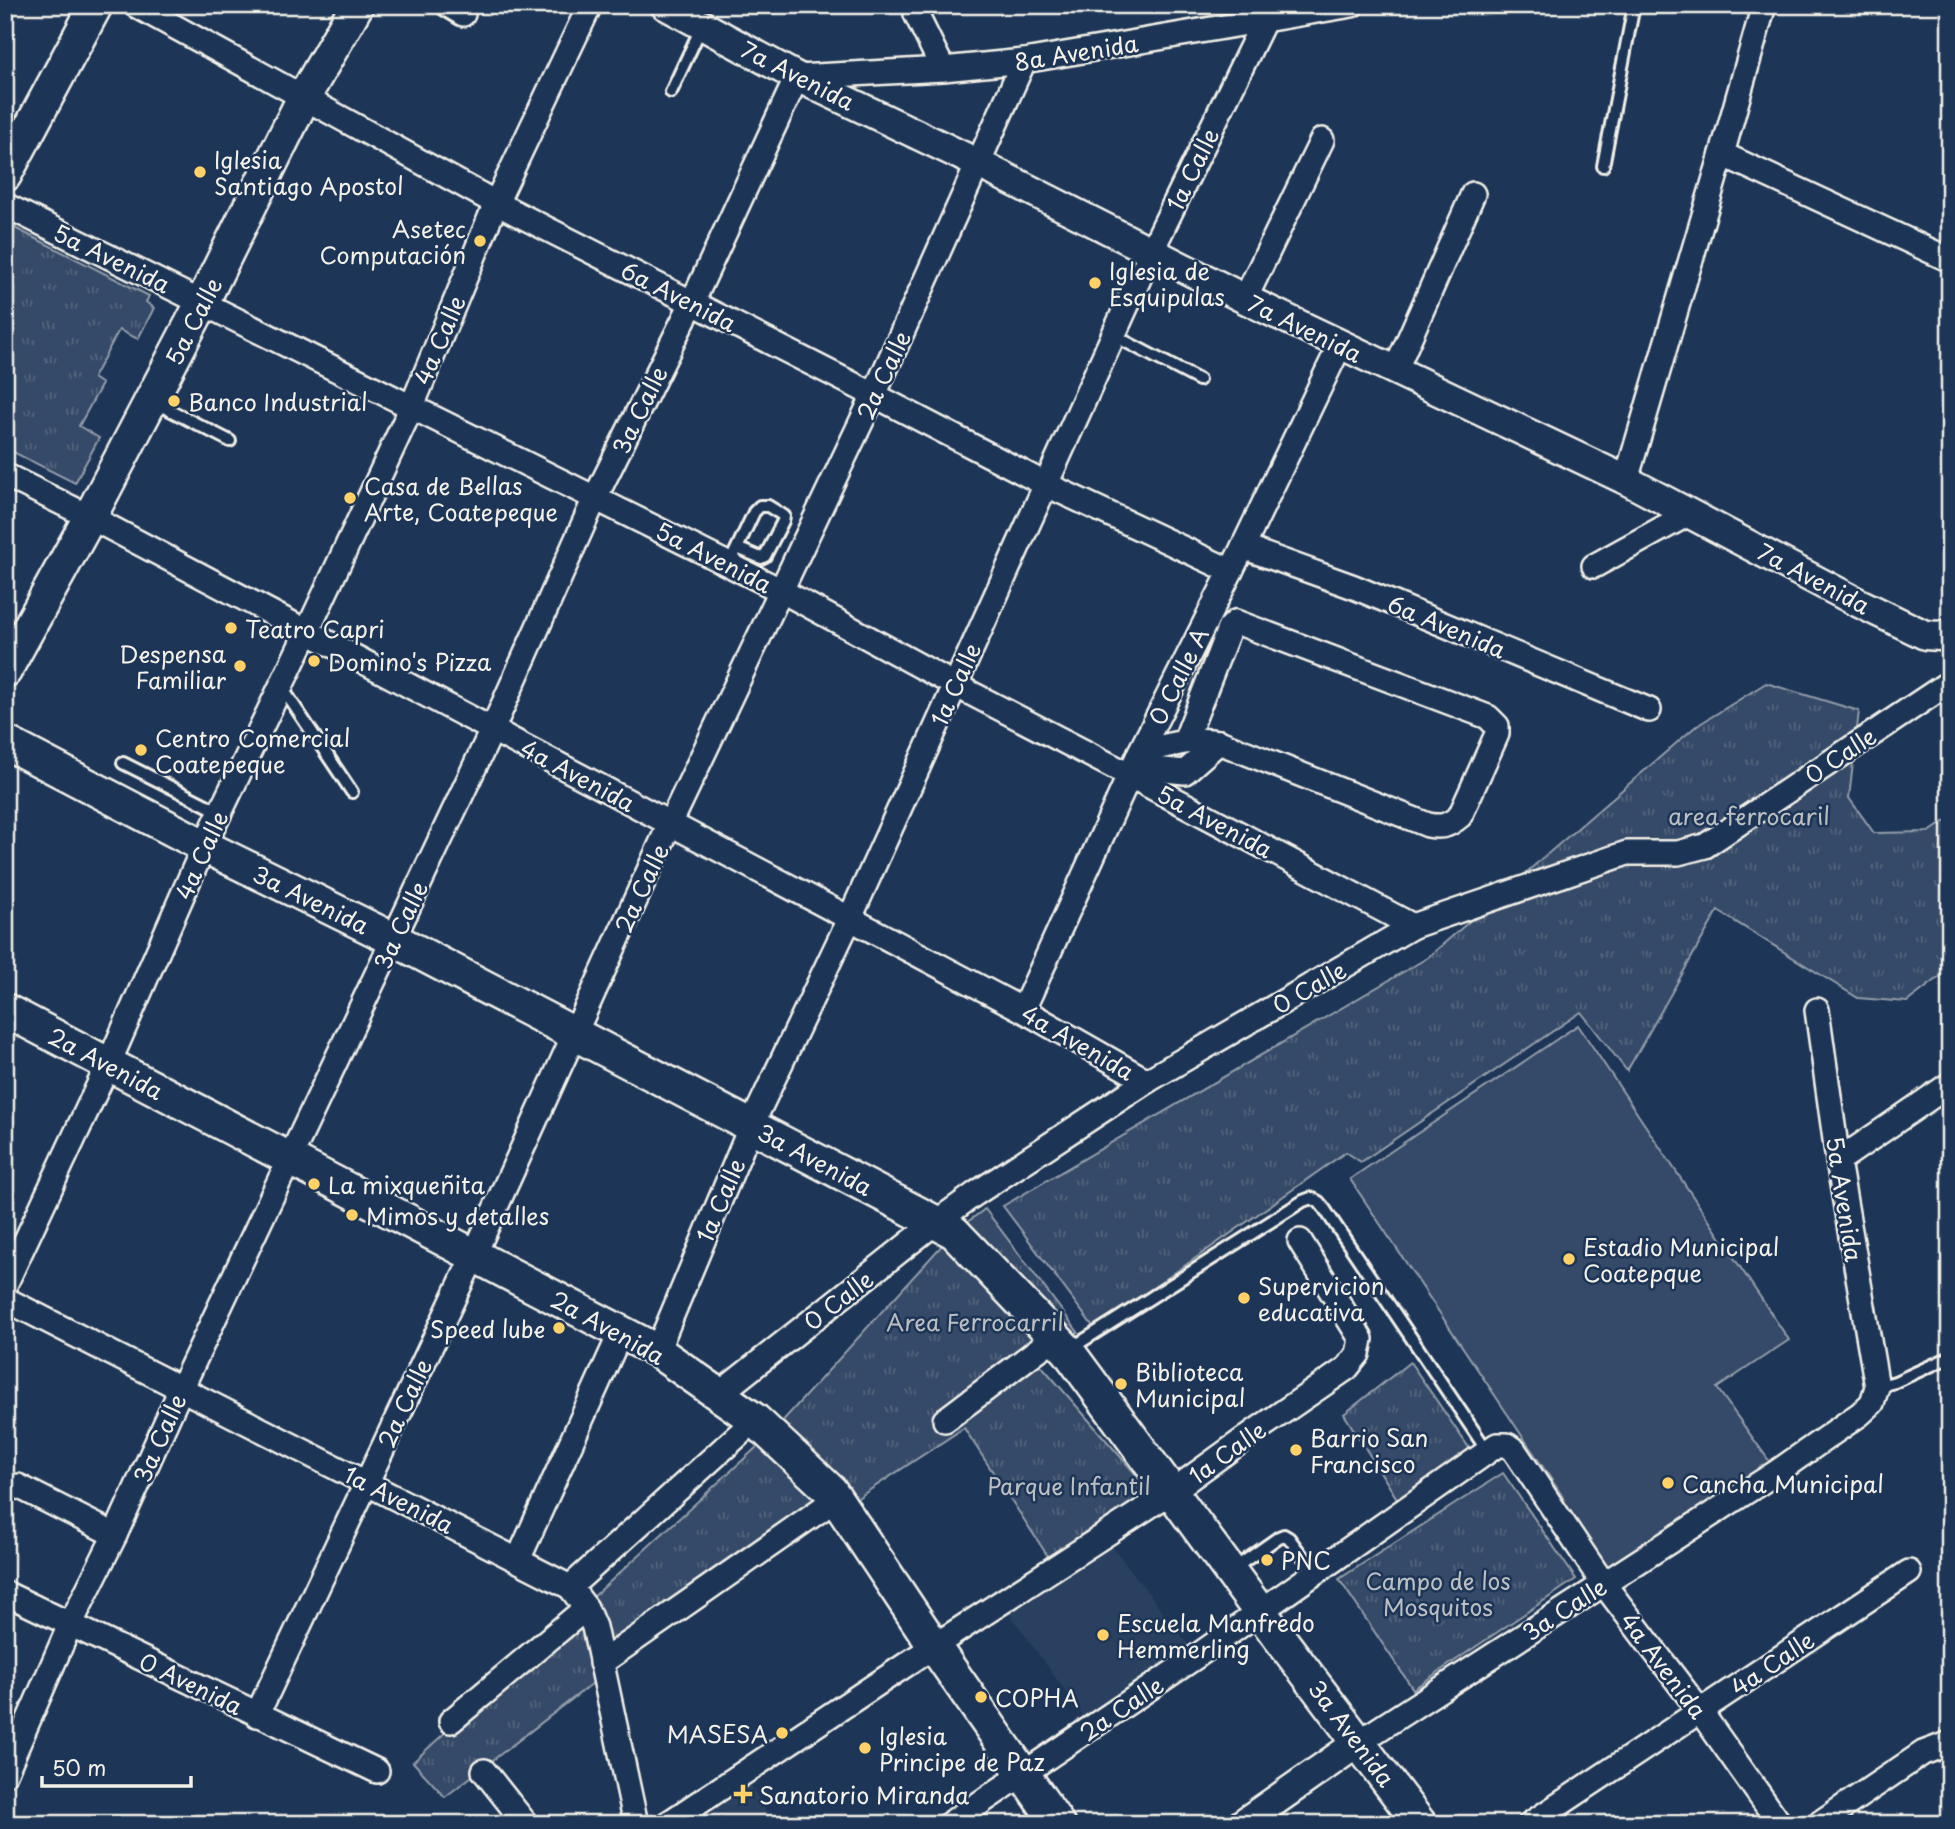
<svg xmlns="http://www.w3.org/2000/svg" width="1955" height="1829" font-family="'Playpen Sans',sans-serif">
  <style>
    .built { fill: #2a4060 }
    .grass { fill: url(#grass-tufts); stroke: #949ea8; stroke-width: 2 }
    .garden { fill: #354a67; stroke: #949ea8; stroke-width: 2 }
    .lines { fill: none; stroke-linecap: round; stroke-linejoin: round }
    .service-casing { stroke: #f4f1e8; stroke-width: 16 }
    .minor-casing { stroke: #f4f1e8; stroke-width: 28 }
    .tertiary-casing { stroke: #f4f1e8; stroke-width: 33 }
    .secondary-casing { stroke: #f4f1e8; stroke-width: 37 }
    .service { stroke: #1d3557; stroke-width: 10 }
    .minor { stroke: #1d3557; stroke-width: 23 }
    .tertiary { stroke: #1d3557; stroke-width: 28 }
    .secondary { stroke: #1d3557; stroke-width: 32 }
    .poi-dot { fill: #ffd166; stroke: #1d3557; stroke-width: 2.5 }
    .labels { text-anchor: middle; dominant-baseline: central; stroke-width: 5; stroke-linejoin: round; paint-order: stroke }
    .street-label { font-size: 23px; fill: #f4f1e8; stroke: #1d3557 }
    .poi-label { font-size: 23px; fill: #f4f1e8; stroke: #1d3557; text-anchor: start }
    .park-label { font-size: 23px; fill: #bbbfc1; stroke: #1d3557 }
  </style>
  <defs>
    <pattern id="grass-tufts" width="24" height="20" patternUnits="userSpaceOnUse" patternTransform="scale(1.75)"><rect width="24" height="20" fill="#354a67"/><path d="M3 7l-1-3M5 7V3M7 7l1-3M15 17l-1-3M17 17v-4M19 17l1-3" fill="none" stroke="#53657d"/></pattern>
  </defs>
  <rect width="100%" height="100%" fill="#1d3557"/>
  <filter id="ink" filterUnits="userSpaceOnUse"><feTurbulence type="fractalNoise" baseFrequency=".0143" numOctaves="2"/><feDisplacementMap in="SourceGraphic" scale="14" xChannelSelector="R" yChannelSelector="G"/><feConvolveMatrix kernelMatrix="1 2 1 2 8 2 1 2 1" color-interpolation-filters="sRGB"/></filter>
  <g filter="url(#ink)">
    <g class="built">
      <path d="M1113 1547 1197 1656 1088 1723 1009 1613Z"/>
      <path d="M749 1782 774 1824H720L710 1806Z"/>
    </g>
    <g class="grass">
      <path d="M9 225 149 296 146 302 154 308 138 339 119 330 93 378 102 384 79 426 99 438 75 483 5 448V231Z"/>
      <path d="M1766 683 1859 711 1849 798 1874 833 1929 832 1950 818V969L1907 1002 1858 998 1718 911 1627 1071 1581 1012 1361 1162 1346 1152 1095 1329 1003 1206 1427 958 1695 727Z"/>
      <path d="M985 1209 1078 1332 1040 1364 1159 1501 1051 1561 964 1428 689 1609 445 1797 413 1762 769 1436 954 1232Z"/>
      <path d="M1410 1362 1474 1455 1401 1505 1344 1414Z"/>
      <path d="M1503 1473 1576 1579 1413 1689 1339 1579Z"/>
    </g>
    <path class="garden" d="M1578 1025 1789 1340 1717 1388 1777 1472 1601 1579 1561 1494 1350 1179Z"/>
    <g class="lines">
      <defs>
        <g id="service">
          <path d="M671 92 701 28"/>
          <path d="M1603 166 1634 5"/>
          <path d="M1113 335 1199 380"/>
          <path d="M154 402 230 441"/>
          <path d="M729 565 754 512 760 506H768L784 516 783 521 765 556 761 558 737 548"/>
          <path d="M281 686 352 792"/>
          <path d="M123 763 220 812"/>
          <path d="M1070 1349 1303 1201 1311 1198 1319 1202 1324 1208 1488 1452"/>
          <path d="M1877 1387 1895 1382 1950 1357"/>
          <path d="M1232 1570 1279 1537 1284 1535 1289 1538 1315 1573"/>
        </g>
        <g id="minor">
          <path d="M135 5 496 203 874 395 1045 484 1231 571"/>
          <path d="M448 5 463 14"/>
          <path d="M918 5 916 8V14L943 69"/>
          <path d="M1722 154 1950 260"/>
          <path d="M5 205 782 591 955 685 1129 775 1413 926"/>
          <path d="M1245 299 1322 140"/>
          <path d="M1395 371 1473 194"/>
          <path d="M5 475 90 517 1023 1010 1147 1081"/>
          <path d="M1626 480 1722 154 1764 5"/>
          <path d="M1243 547 1354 587 1649 710"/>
          <path d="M1594 566 1690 513"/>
          <path d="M1140 752C1168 746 1191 737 1219 742L1428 825C1443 828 1449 825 1460 816L1497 734V726L1488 717 1236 622 1229 629 1185 741"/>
          <path d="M1133 767 1185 772 1219 742"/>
          <path d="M1023 1010 1140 752 1243 547 1340 345"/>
          <path d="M1838 1161 1950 1084"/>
          <path d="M5 1285 108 1065 204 846 307 632 412 406 496 203 590 5"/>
          <path d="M5 1299 570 1587 586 1608 594 1627 636 1824"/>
          <path d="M657 1351 751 1126 850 918 1151 252 1264 21"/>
          <path d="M718 1395 936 1222 975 1194 1147 1081 1413 926 1627 853H1678L1705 846 1950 682"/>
          <path d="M945 1420 1055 1337"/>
          <path d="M18 1486 115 1535"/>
          <path d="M518 1560 621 1332"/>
          <path d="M570 1587 755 1420"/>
          <path d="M5 1593 377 1771"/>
          <path d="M601 1663 836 1499"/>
          <path d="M257 1715 474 1255 670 824 874 395 1024 61"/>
          <path d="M451 1721 586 1608"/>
          <path d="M1359 1742 1777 1472 1860 1414 1872 1403 1877 1387 1838 1161 1817 1010"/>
          <path d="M484 1771 526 1824"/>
          <path d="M5 1774 70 1625 115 1535 181 1389 492 730 595 498 692 303 797 77 943 69 1024 61 1352 5"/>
          <path d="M667 1824 934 1646 1171 1492 1254 1432 1347 1368 1358 1354 1361 1339 1300 1241"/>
          <path d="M949 1824 1197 1656 1497 1445H1507L1514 1450 1603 1583 1700 1711 1780 1824"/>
          <path d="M1530 1824 1909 1572"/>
          <path d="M1818 1824 1923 1753 1950 1743"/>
        </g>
        <g id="tertiary">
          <path d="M665 5 797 77 979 164 1245 299 1626 480 1857 602 1925 635 1940 636 1950 633"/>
          <path d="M1242 1824 1359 1742"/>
        </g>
        <g id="secondary">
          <path d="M5 175 96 5"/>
          <path d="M5 671 90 517 202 303 304 97 357 5"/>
          <path d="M5 742 204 846 393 939 954 1232 1068 1351 1260 1612 1420 1824"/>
          <path d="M5 1010 657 1351 755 1420 831 1491 934 1646 1058 1824"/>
        </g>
      </defs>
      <use href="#service" class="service-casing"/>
      <use href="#minor" class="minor-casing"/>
      <use href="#tertiary" class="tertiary-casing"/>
      <use href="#secondary" class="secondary-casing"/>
      <use href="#service" class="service"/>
      <use href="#minor" class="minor"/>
      <use href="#tertiary" class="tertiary"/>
      <use href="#secondary" class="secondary"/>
    </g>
  </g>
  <g class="poi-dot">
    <circle cx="200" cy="172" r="7"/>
    <circle cx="480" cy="241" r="7"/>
    <circle cx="1095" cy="283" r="7"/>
    <circle cx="174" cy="401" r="7"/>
    <circle cx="350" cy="498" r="7"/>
    <circle cx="231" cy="628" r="7"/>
    <circle cx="314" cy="661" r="7"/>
    <circle cx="240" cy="666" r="7"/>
    <circle cx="141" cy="750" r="7"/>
    <circle cx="314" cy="1184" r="7"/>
    <circle cx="352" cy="1215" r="7"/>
    <circle cx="1569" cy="1259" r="7"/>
    <circle cx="1244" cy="1298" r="7"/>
    <circle cx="559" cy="1328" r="7"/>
    <circle cx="1121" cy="1384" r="7"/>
    <circle cx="1296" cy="1450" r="7"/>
    <circle cx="1668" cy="1483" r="7"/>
    <circle cx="1267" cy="1560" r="7"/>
    <circle cx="1103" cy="1635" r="7"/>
    <circle cx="981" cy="1697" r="7"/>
    <circle cx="782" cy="1733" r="7"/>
    <circle cx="865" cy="1748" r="7"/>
    <path d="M739.5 1783.5h7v7h7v7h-7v7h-7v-7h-7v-7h7z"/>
  </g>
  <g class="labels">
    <g class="street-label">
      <text transform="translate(1076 52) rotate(-9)">8a Avenida</text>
      <text transform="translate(798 75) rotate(27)">7a Avenida</text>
      <text transform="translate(1192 169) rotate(-64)">1a Calle</text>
      <text transform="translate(112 258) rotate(26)">5a Avenida</text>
      <text transform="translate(679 296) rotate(27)">6a Avenida</text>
      <text transform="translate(193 321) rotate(-63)">5a Calle</text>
      <text transform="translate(1305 328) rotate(26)">7a Avenida</text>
      <text transform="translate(439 340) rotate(-67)">4a Calle</text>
      <text transform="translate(883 375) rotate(-65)">2a Calle</text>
      <text transform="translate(639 410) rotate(-64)">3a Calle</text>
      <text transform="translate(714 557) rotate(27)">5a Avenida</text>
      <text transform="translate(1814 578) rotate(28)">7a Avenida</text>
      <text transform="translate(1447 626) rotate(23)">6a Avenida</text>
      <text transform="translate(1178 676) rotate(-64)">0 Calle A</text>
      <text transform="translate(955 684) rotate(-66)">1a Calle</text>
      <text transform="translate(1840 755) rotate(-34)">0 Calle</text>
      <text transform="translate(578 775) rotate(28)">4a Avenida</text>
      <text transform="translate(1215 821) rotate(28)">5a Avenida</text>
      <text transform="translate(201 855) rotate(-66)">4a Calle</text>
      <text transform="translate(641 888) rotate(-65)">2a Calle</text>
      <text transform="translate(311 899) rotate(26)">3a Avenida</text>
      <text transform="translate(400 925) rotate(-65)">3a Calle</text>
      <text transform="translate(1309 987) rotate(-30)">0 Calle</text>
      <text transform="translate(1078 1042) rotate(30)">4a Avenida</text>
      <text transform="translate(106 1063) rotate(28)">2a Avenida</text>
      <text transform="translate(815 1159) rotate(28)">3a Avenida</text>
      <text transform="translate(1845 1199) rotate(81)">5a Avenida</text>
      <text transform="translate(720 1200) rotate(-67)">1a Calle</text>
      <text transform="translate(838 1300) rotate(-38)">0 Calle</text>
      <text transform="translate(608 1327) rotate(29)">2a Avenida</text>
      <text transform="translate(404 1403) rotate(-65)">2a Calle</text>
      <text transform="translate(159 1438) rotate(-66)">3a Calle</text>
      <text transform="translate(1227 1452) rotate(-36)">1a Calle</text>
      <text transform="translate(399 1499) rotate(27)">1a Avenida</text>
      <text transform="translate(1564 1609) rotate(-33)">3a Calle</text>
      <text transform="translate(1772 1663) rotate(-34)">4a Calle</text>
      <text transform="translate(1664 1665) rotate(53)">4a Avenida</text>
      <text transform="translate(191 1683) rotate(26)">0 Avenida</text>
      <text transform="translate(1121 1708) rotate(-34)">2a Calle</text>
      <text transform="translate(1352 1733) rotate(53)">3a Avenida</text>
    </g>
    <g class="poi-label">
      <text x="214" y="159">Iglesia<tspan x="214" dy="26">Santiago Apostol</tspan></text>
      <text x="466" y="228" text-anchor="end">Asetec<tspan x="466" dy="26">Computación</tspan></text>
      <text x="1109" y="270">Iglesia de<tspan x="1109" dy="26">Esquipulas</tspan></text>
      <text x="188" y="401">Banco Industrial</text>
      <text x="364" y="485">Casa de Bellas<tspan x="364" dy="26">Arte, Coatepeque</tspan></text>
      <text x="245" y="628">Teatro Capri</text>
      <text x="226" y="653" text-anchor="end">Despensa<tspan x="226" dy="26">Familiar</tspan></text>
      <text x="328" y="661">Domino's Pizza</text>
      <text x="155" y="737">Centro Comercial<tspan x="155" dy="26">Coatepeque</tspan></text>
      <text x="328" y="1184">La mixqueñita</text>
      <text x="366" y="1215">Mimos y detalles</text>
      <text x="1583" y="1246">Estadio Municipal<tspan x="1583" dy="26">Coatepque</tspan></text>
      <text x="1258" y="1285">Supervicion<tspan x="1258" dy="26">educativa</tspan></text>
      <text x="545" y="1328" text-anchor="end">Speed lube</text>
      <text x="1135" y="1371">Biblioteca<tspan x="1135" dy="26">Municipal</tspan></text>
      <text x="1310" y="1437">Barrio San<tspan x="1310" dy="26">Francisco</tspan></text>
      <text x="1682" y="1483">Cancha Municipal</text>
      <text x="1281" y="1560">PNC</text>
      <text x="1117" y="1622">Escuela Manfredo<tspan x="1117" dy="26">Hemmerling</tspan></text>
      <text x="995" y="1697">COPHA</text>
      <text x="768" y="1733" text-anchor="end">MASESA</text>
      <text x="879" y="1735">Iglesia<tspan x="879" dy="26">Principe de Paz</tspan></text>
      <text x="759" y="1794">Sanatorio Miranda</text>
    </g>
    <g class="park-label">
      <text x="1749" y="815">area ferrocaril</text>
      <text x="975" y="1321">Area Ferrocarril</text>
      <text x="1069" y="1485">Parque Infantil</text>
      <text x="1438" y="1580">Campo de los<tspan x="1438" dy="26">Mosquitos</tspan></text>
    </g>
  </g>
  <rect width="1955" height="1829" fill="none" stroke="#1d3557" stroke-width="28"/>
  <rect x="14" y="14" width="1927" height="1801" fill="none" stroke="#f4f1e8" stroke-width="2.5" filter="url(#ink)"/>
  <path d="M42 1776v10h149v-10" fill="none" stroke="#f4f1e8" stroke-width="3.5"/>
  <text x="52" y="1776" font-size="21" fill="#f4f1e8" stroke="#1d3557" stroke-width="5" paint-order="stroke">50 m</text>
</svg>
